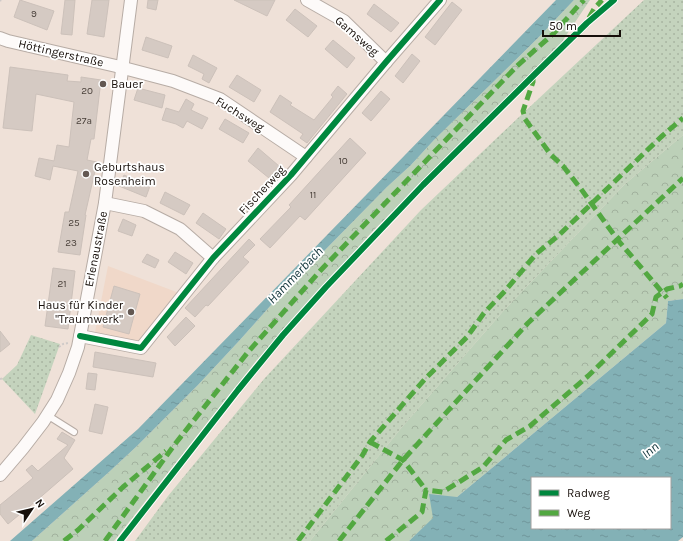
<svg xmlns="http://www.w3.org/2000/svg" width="683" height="541" font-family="Karla,sans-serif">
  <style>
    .built { fill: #f0d8c9 }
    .grass { fill: url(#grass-dots) }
    .forest { fill: url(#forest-crowns) }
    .water { fill: url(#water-ripples); fill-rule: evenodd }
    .building { fill: #d5cac3; stroke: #ccc1ba }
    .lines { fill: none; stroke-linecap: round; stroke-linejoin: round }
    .service-casing { stroke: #b7aca5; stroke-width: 8 }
    .minor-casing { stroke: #b7aca5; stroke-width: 14 }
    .path { stroke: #cfcac8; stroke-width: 2; stroke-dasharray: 2 2; stroke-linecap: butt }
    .service { stroke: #fdfaf9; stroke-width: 6 }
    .minor { stroke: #fdfaf9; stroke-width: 12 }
    .quiet { stroke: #52a841; stroke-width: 5; stroke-dasharray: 10 5; stroke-linecap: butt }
    .cycleway-casing { stroke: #fff; stroke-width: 8 }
    .cycleway { stroke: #00873e; stroke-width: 6 }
    .poi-dot { fill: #635852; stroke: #fff; stroke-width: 1.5 }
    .labels { text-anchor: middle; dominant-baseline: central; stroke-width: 3.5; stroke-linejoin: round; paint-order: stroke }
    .number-label { font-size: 10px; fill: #483f39 }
    .street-label { font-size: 12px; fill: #170f0a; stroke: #fff }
    .poi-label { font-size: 12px; fill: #170f0a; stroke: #fff; text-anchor: start }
    .water-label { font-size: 13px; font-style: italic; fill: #0e3238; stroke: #fff }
  </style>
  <defs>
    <pattern id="grass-dots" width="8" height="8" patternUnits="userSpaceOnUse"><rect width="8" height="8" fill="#c4d3bd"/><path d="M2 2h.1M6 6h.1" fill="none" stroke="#a8b4a1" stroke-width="1.8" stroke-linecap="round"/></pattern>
    <pattern id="forest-crowns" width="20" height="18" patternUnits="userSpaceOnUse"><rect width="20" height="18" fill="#bcd0b8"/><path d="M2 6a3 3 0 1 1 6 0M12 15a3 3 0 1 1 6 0" fill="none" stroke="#a1b19d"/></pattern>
    <pattern id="water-ripples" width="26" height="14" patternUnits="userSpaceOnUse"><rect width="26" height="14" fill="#83b1b6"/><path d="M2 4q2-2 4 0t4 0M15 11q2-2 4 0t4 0" fill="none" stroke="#70979b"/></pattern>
  </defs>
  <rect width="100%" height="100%" fill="#efe1d8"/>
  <path class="built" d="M108 266 179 293 139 342 95 332Z"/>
  <g class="grass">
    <path d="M644 0H683V135L625 184 505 309 402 427 310 541H135L168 496 264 379 421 210 519 117Z"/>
    <path d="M31 335 60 344 35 414 2 379 17 365Z"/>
  </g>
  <g class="forest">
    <path d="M574 0H590L561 43 371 233 256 361 114 541H32L109 472 136 447 198 385 239 341 272 304 387 187 411 165 434 140 540 36Z"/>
    <path d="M683 135V299L668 301 666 323 457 497 409 541H310L402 427 505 309 625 184Z"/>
  </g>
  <g class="water">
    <path d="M556 0H574L540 36 434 140 411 165 387 187 272 304 239 341 198 385 136 447 109 472 32 541H10L138 429Z"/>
    <path d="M683 299V537L678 541H409L433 518 429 494 457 497 666 323 668 301ZM532 478H670V528H532Z"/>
  </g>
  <g class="building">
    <path d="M20 0 54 11 47 30 14 17Z"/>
    <path d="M65 0H75L72 35 61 34Z"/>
    <path d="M92 0H109L104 37 87 34Z"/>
    <path d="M148 0H158L156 10 147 8Z"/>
    <path d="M234 0H275L267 16Z"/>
    <path d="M452 2 462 10 435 45 425 37Z"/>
    <path d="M374 4 399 23 391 32 367 14Z"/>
    <path d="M295 9 317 26 308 37 286 20Z"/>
    <path d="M146 37 172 46 168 58 142 50Z"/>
    <path d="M333 40 355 58 347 68 325 49Z"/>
    <path d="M412 54 420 61 403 83 395 76Z"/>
    <path d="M193 55 217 68 209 83 202 79 204 74 188 66Z"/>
    <path d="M10 67 68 75 67 81 81 82V77L101 80 94 139H91L87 160 97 162 85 215H86L80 255 58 252 65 212H69L78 171 53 166 50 180 35 176 39 158 54 161 57 145 69 147 74 102 36 94 32 131 3 128Z"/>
    <path d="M237 75 261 90 254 102 229 87Z"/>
    <path d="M338 86 347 94 307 143 300 138 303 134 270 112 280 95 292 103 290 105 314 120 333 97 331 95Z"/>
    <path d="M138 88 165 95 162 108 134 100Z"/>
    <path d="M381 91 390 99 371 121 362 113Z"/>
    <path d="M186 99 194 104 191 110 208 118 202 129 187 121 183 128 176 124 162 120 166 108 179 112Z"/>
    <path d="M225 119 249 133 243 143 219 129Z"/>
    <path d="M350 138 366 153 305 220 300 216 270 248 260 239 291 207 289 205Z"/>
    <path d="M258 148 279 166 269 178 248 161Z"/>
    <path d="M124 175 150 186 146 197 119 186Z"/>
    <path d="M165 192 190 205 184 215 160 203Z"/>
    <path d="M203 213 226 229 219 239 196 223Z"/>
    <path d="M123 219 136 225 132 236 118 231Z"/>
    <path d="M249 239 255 245 243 257 249 262 208 306 206 305 195 317 185 308Z"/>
    <path d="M175 252 193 263 186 274 168 262Z"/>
    <path d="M147 254 159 260 155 268 142 262Z"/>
    <path d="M53 268 75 271 68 329 45 326Z"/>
    <path d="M114 286 140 294 129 334 103 327Z"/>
    <path d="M186 317 195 326 175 346 167 337Z"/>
    <path d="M0 331 10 344 0 352Z"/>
    <path d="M95 352 156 363 153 377 93 367Z"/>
    <path d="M88 373 97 374 95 390 86 389Z"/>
    <path d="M95 404 108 407 102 434 89 431Z"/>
    <path d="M62 432 75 440 64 458 73 469 36 501 8 524 0 514V505L33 478 26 470 32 465 38 471 68 445 57 439Z"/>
  </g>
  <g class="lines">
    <defs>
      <path id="service" d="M47 415 74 432"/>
      <g id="minor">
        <path d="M307 0 344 21 386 62"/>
        <path d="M0 38 8 41 116 66 173 81 220 99 306 157"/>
        <path d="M105 203 144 211 180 229 213 258"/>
        <path d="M80 336 141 348 213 258 291 175 386 62 440 0"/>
        <path d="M0 475 23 448 43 422 57 400 69 373 78 347 105 203 131 0"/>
      </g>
    </defs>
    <use href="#service" class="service-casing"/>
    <use href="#minor" class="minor-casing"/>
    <g class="path">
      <path d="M0 1 1 0"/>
      <path d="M59 347 63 344 68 343"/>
      <path d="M0 379 4 378"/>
    </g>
    <use href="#service" class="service"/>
    <use href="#minor" class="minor"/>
    <g class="quiet">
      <path d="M589 18 594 9 602 0"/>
      <path d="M533 76V82L523 111 525 119 551 155 563 166 581 189 617 239 667 298"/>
      <path d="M370 442 403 460 426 490"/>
      <path d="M64 541 78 530 123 487 166 451"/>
      <path d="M105 541 175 444 248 352 320 271 517 66 553 34 579 5 584 0"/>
      <path d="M298 541 362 456 370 442 425 379 467 337 484 313 505 291 536 254 559 235 661 137 683 118"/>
      <path d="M339 541 403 460 528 323 683 178"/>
      <path d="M386 541 422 512 426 490 443 492 483 467 506 440 530 426 588 376 652 314 656 297 667 289 680 286 683 284"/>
    </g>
    <defs>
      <g id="cycleway">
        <path d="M80 336 141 348 213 258 291 175 386 62 440 0"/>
        <path d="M120 541 238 390 283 335 326 287 423 185 533 76 587 23 614 0"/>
      </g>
    </defs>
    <use href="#cycleway" class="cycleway-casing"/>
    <use href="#cycleway" class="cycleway"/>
  </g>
  <g class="poi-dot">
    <circle cx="103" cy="84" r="4"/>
    <circle cx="86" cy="174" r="4"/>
    <circle cx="131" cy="312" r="4"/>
  </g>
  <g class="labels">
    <g class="number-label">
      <text x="34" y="14">9</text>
      <text x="87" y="91">20</text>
      <text x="84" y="121">27a</text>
      <text x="343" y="161">10</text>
      <text x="313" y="195">11</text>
      <text x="74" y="223">25</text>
      <text x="71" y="243">23</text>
      <text x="62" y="284">21</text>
    </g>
    <g class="street-label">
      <text transform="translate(357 36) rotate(41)">Gamsweg</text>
      <text transform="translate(61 53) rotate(13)">Höttingerstraße</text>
      <text transform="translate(240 114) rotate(32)">Fuchsweg</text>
      <text transform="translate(262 190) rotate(-47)">Fischerweg</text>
      <text transform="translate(96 249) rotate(-79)">Erlenaustraße</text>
    </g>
    <g class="poi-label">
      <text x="111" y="84">Bauer</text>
      <text x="94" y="167">Geburtshaus<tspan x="94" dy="14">Rosenheim</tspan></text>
      <text x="123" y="305" text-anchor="end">Haus für Kinder<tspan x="123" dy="14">"Traumwerk"</tspan></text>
    </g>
    <g class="water-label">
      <text transform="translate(295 275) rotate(-46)">Hammerbach</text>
      <text transform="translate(650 450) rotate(-40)">Inn</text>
    </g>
  </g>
  <rect x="531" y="477" width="140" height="52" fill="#ffffff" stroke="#a29f9d"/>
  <rect x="539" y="490" width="20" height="6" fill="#00873e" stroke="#a29f9d"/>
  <text x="567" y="497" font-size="12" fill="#170f0a">Radweg</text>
  <rect x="539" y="510" width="20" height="6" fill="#52a841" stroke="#a29f9d"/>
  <text x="567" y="517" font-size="12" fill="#170f0a">Weg</text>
  <g transform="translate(32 509) rotate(55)" stroke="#ffffff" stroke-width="3" paint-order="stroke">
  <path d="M0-3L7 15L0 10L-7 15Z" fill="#170f0a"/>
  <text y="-6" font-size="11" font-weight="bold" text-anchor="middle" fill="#170f0a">N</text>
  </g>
  <path d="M543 30v6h77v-6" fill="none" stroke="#170f0a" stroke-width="2"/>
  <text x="549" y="30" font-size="12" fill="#170f0a" stroke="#ffffff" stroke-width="3" paint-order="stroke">50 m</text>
</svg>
